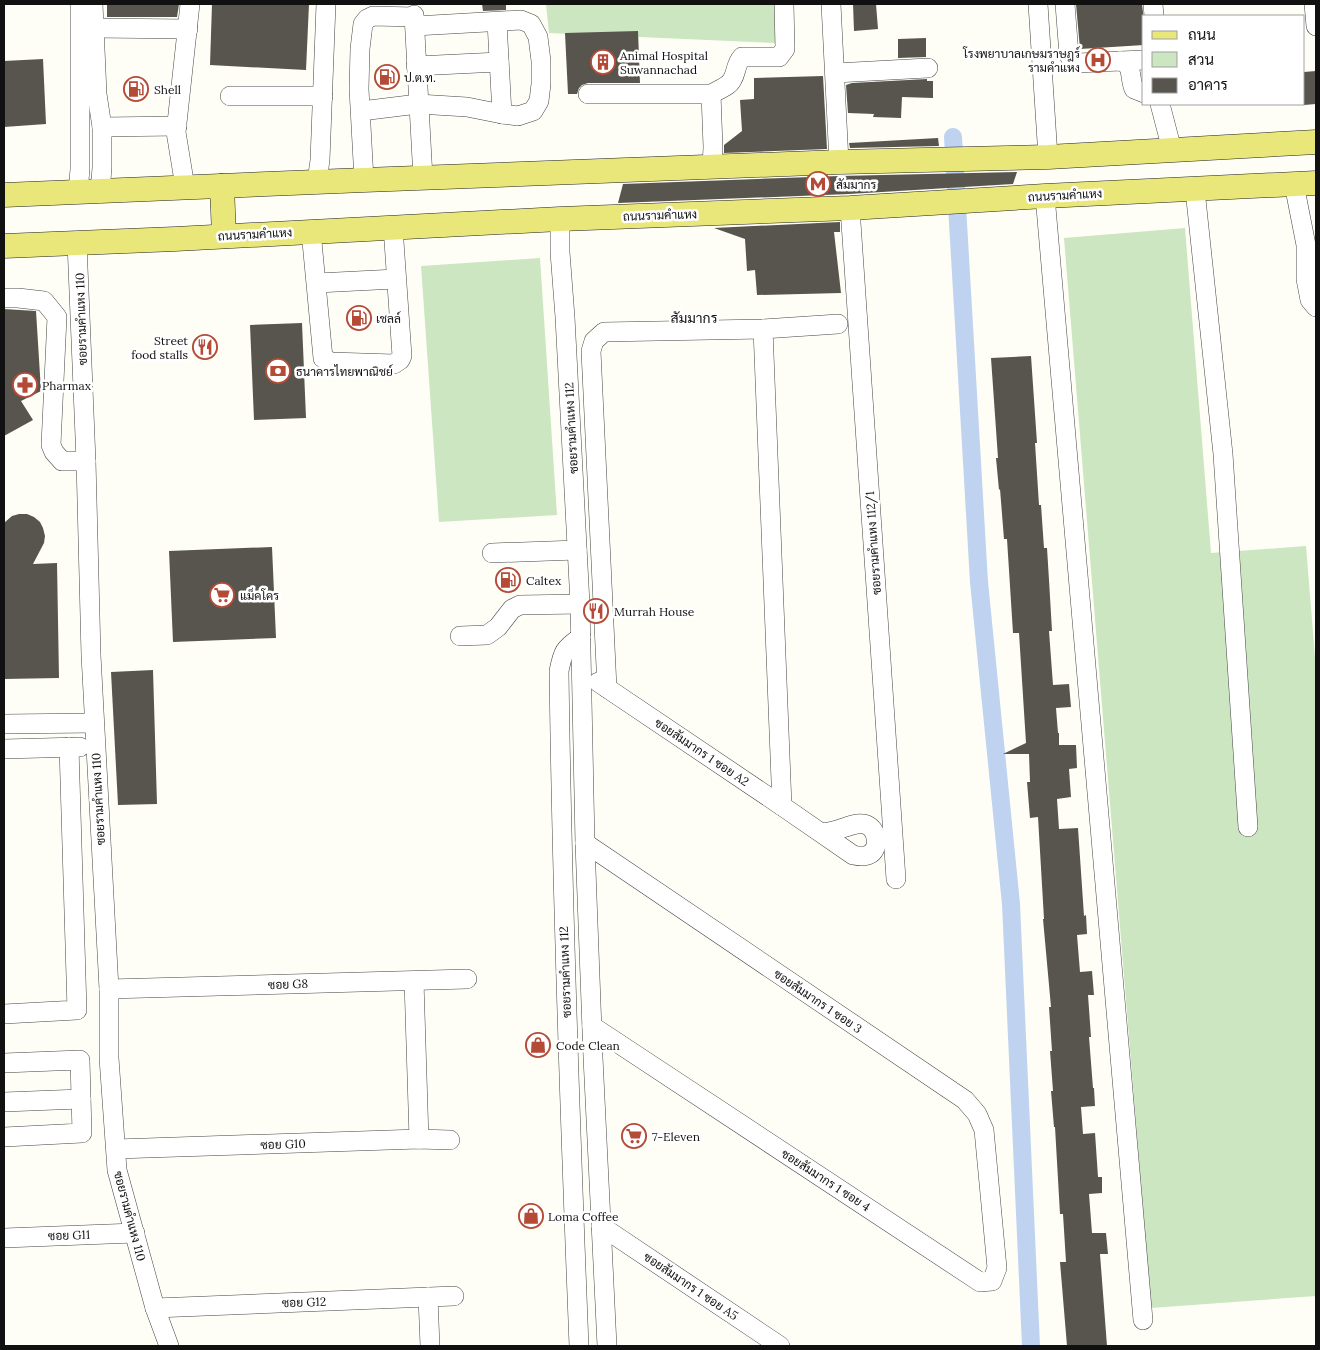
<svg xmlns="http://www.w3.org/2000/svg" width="1320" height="1350" font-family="Lora,Sarabun,serif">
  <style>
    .green { fill: #cde6c2 }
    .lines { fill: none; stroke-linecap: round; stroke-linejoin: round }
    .canal { stroke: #bfd3f0; stroke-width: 18 }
    .building { fill: #58544e }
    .minor-casing { stroke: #444; stroke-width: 20 }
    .major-casing { stroke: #222; stroke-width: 25 }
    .minor { stroke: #fff; stroke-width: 19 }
    .major { stroke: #eae77a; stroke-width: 24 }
    .labels { text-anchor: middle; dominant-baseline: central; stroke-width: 5; stroke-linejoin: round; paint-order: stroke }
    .poi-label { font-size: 12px; fill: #111; stroke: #fff; text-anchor: start }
    .street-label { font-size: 12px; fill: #111; stroke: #fff }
    .neighbourhood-label { font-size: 14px; fill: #111; stroke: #fff }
  </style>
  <rect width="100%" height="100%" fill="#fefef6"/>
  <g class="green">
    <path d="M546 4H775L776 43 549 33Z"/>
    <path d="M1185 228 1211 553 1306 546 1316 669V1296L1151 1308 1064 238Z"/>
    <path d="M540 258 557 515 439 522 421 266Z"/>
  </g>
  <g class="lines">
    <path class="canal" d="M953 137 979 582 1011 904 1031 1346"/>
  </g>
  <g class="building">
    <path d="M107 4H179L177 17H107Z"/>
    <path d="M212 4H309L306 70 210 65Z"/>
    <path d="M482 4H506V10L483 11Z"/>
    <path d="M853 4H876L878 29 854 31Z"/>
    <path d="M1076 4H1142L1144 20V45L1080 49Z"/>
    <path d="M638 31 640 83H588L582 85 579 88 577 94H568L565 33Z"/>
    <path d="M926 38V57L898 58V39Z"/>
    <path d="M43 59 46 124 4 127V61Z"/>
    <path d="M1316 71V104L1304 105V72Z"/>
    <path d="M823 76 827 149 724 153V145L742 131 740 100 754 99V78Z"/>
    <path d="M927 79V81H933V98L902 97 901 118 873 117 874 114 848 113 846 85 852 83Z"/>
    <path d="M938 138 939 146 850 148 849 143Z"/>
    <path d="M1017 172 1013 184 849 194 618 203 623 184 839 176Z"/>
    <path d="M840 222V232H834L841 293 757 295 755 270 747 271 745 239 714 228Z"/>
    <path d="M4 309 36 311 41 391 21 401 33 420 4 436Z"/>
    <path d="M302 323 306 418 254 420 250 325Z"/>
    <path d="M1031 356 1037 443H1035L1039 505H1041L1044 548H1047L1049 580 1052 631H1049L1053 685 1069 684 1071 707 1056 708 1058 733H1059V745H1076L1077 768 1069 769 1071 797 1057 799 1059 829 1078 828 1084 916 1086 915 1087 934 1077 935 1080 972 1092 971 1094 995H1088L1091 1037H1089L1093 1088H1094L1095 1106 1081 1107 1083 1134 1095 1133 1098 1177H1102V1193L1089 1194 1092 1233H1106L1108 1254H1100L1107 1346H1067L1060 1262H1066L1063 1214H1060L1055 1127H1054L1051 1091H1053L1050 1051H1052L1049 1007H1051L1043 919H1044L1038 817 1030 818 1027 782H1030L1029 754H1003L1026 743 1019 633H1013L1007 539H1004L1000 489 999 490 996 458H998L991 358Z"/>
    <path d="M19 514H27L34 517 40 522 43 528 45 536 44 543 33 564 57 563 59 678 4 679V523L12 516Z"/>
    <path d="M272 547 276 638 173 642 169 551Z"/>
    <path d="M153 670 157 804 118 805 111 672Z"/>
  </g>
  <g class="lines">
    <defs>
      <g id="minor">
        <path d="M93 4 97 94 102 127V168L100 191"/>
        <path d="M831 4 839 162"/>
        <path d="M1038 4 1048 157"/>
        <path d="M1065 4 1069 55 1072 61 1078 63 1120 61C1134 64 1129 79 1134 89L1144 93"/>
        <path d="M1153 4 1154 16"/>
        <path d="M1314 4 1316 26"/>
        <path d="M414 15 423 178"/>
        <path d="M497 22 502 114"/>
        <path d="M94 28 188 29"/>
        <path d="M1120 61 1144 60"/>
        <path d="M416 66 499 62"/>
        <path d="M835 73 928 68"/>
        <path d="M588 94H711C718 90 728 87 732 80 737 72 735 65 742 57H779L785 49 784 4"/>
        <path d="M711 94 713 147 712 167"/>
        <path d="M230 96H323"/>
        <path d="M1160 104 1172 150"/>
        <path d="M361 111 418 104 467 107 502 114 518 116 533 111 539 101 541 84V61L538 37 531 24 521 20 415 26"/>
        <path d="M102 127 177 126"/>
        <path d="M364 180 359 89 360 49 363 24 367 19 373 16 414 17"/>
        <path d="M317 182 320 160 326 4"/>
        <path d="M1294 184 1306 245V279L1310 300 1316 307"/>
        <path d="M185 187 176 132 190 4"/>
        <path d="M1195 190 1223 454 1248 827"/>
        <path d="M78 192 80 169V4"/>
        <path d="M1045 196 1143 1320"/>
        <path d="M850 208 896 879"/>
        <path d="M560 219V252L565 317 580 604 585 843 593 1057 607 1346"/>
        <path d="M311 231 323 358 331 362 394 364 400 360 402 356 393 227"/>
        <path d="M77 243 86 461 91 655 109 989V1058L117 1170 155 1308 169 1346"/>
        <path d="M317 283 396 279"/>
        <path d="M4 298H18L44 301 57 317 51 445 54 452 62 461H86"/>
        <path d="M763 329 782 806"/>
        <path d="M492 553 577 550"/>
        <path d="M460 636 487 635 498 627 512 609 520 605 580 604"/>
        <path d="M598 682 782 806 853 855C858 856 863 857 868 855 881 850 878 827 864 824 855 822 843 829 833 831 830 832 826 832 822 833"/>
        <path d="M607 688 591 351 594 341 604 332 763 329 838 324"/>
        <path d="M4 724 94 723"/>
        <path d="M4 749 80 747"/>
        <path d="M585 843 965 1100 977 1114 984 1130 997 1268 992 1281 980 1282 592 1026"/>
        <path d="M414 981 419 1139"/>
        <path d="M109 989 467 979"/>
        <path d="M4 1014 77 1010 69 747"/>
        <path d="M4 1063 80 1060 82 1133 4 1137"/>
        <path d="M4 1102 81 1099"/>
        <path d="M116 1149 419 1139 450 1140"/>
        <path d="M601 1226 780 1346"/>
        <path d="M4 1238 135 1233"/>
        <path d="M428 1297 430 1346"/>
        <path d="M155 1308 454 1296"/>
        <path d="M579 1346C570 1121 562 896 559 671 563 651 564 649 581 637"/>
      </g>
      <g id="major">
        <path d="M222 186 224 236"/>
        <path d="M4 195 364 180 839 162 1048 157 1316 142"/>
        <path d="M4 246 175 239 560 219 850 208 1045 196 1316 183"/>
      </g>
    </defs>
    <use href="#minor" class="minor-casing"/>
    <use href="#major" class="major-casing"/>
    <use href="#minor" class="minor"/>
    <use href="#major" class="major"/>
  </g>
  <defs>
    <symbol id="hospital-ring" viewBox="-11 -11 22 22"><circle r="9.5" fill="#fff" stroke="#b34b37" stroke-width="1.5"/><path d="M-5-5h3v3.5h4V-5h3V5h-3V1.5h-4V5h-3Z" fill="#b34b37"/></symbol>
    <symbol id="building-ring" viewBox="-11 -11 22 22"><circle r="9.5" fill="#fff" stroke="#b34b37" stroke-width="1.5"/><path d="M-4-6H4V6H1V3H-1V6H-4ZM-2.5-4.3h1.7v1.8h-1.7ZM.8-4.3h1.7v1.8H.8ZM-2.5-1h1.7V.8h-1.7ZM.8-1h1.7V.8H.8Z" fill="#b34b37"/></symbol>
    <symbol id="fuel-ring" viewBox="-11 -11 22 22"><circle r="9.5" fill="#fff" stroke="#b34b37" stroke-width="1.5"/><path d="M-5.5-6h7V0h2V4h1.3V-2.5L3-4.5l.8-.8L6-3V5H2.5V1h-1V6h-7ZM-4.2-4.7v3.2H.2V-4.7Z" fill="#b34b37"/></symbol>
    <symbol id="metro-ring" viewBox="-11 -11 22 22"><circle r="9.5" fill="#fff" stroke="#b34b37" stroke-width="1.5"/><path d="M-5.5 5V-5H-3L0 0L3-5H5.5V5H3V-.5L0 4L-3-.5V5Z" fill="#b34b37"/></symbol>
    <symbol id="restaurant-ring" viewBox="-11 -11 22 22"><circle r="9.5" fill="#fff" stroke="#b34b37" stroke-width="1.5"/><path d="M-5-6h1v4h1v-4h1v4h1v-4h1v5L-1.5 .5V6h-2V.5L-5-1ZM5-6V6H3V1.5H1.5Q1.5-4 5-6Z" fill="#b34b37"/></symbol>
    <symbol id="bank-ring" viewBox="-11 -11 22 22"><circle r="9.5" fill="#fff" stroke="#b34b37" stroke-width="1.5"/><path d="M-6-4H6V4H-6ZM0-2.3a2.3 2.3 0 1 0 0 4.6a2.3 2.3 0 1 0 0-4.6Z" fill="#b34b37"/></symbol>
    <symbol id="pharmacy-ring" viewBox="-11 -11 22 22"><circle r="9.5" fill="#fff" stroke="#b34b37" stroke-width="1.5"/><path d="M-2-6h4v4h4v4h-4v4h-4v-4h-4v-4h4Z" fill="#b34b37"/></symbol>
    <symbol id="supermarket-ring" viewBox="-11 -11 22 22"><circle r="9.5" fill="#fff" stroke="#b34b37" stroke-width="1.5"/><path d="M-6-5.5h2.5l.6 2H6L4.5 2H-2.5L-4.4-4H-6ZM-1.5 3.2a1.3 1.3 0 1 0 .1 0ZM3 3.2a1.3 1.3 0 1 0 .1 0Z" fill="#b34b37"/></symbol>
    <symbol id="shop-ring" viewBox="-11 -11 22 22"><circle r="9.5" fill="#fff" stroke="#b34b37" stroke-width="1.5"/><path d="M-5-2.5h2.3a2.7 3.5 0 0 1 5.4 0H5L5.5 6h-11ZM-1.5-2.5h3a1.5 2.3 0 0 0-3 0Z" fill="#b34b37"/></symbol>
  </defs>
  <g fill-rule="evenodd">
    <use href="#hospital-ring" x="1084" y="46" width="28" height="28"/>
    <use href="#building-ring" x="589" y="48" width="28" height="28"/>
    <use href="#fuel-ring" x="373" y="63" width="28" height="28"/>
    <use href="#fuel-ring" x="122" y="75" width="28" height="28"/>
    <use href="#metro-ring" x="804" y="170" width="28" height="28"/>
    <use href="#fuel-ring" x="345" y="304" width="28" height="28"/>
    <use href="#restaurant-ring" x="191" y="333" width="28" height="28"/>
    <use href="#bank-ring" x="264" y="357" width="28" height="28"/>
    <use href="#pharmacy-ring" x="11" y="371" width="28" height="28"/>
    <use href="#fuel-ring" x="494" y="566" width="28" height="28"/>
    <use href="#supermarket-ring" x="208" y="581" width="28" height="28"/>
    <use href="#restaurant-ring" x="582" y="597" width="28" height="28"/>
    <use href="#shop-ring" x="524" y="1031" width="28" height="28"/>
    <use href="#supermarket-ring" x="620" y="1122" width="28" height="28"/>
    <use href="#shop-ring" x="517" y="1202" width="28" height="28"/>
  </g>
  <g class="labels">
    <g class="poi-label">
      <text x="1080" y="53" text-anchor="end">โรงพยาบาลเกษมราษฎร์<tspan x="1080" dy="14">รามคำแหง</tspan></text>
      <text x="620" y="55">Animal Hospital<tspan x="620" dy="14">Suwannachad</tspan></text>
      <text x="404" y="77">ป.ต.ท.</text>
      <text x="154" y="89">Shell</text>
      <text x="836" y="184">สัมมากร</text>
      <text x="376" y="318">เชลล์</text>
      <text x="188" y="340" text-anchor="end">Street<tspan x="188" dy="14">food stalls</tspan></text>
      <text x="296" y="371">ธนาคารไทยพาณิชย์</text>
      <text x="42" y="385">Pharmax</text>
      <text x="526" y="580">Caltex</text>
      <text x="240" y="595">แม็คโคร</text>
      <text x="614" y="611">Murrah House</text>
      <text x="556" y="1045">Code Clean</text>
      <text x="652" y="1136">7-Eleven</text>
      <text x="548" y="1216">Loma Coffee</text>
    </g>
    <g class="street-label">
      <text transform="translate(1065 195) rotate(-3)">ถนนรามคำแหง</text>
      <text transform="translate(660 215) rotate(-2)">ถนนรามคำแหง</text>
      <text transform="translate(255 234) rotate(-3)">ถนนรามคำแหง</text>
      <text transform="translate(81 319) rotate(-92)">ซอยรามคำแหง 110</text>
      <text transform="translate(571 428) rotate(-93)">ซอยรามคำแหง 112</text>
      <text transform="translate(873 543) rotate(-94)">ซอยรามคำแหง 112/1</text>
      <text transform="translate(702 752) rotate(34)">ซอยสัมมากร 1 ซอย A2</text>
      <text transform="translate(98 799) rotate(-93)">ซอยรามคำแหง 110</text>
      <text transform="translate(565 972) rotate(-92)">ซอยรามคำแหง 112</text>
      <text transform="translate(288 984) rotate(-2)">ซอย G8</text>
      <text transform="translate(818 1001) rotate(34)">ซอยสัมมากร 1 ซอย 3</text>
      <text transform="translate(283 1144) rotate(-2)">ซอย G10</text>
      <text transform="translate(826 1180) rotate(33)">ซอยสัมมากร 1 ซอย 4</text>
      <text transform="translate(130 1216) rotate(75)">ซอยรามคำแหง 110</text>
      <text transform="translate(69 1235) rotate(-2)">ซอย G11</text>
      <text transform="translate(691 1286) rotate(34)">ซอยสัมมากร 1 ซอย A5</text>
      <text transform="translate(304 1302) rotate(-2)">ซอย G12</text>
    </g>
    <g class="neighbourhood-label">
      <text x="694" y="318">สัมมากร</text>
    </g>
  </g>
  <rect width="1320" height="1350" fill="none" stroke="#111111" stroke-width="10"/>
  <rect x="1142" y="15" width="162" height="90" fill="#ffffff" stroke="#a0a0a0"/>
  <rect x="1152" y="31" width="25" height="8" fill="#eae77a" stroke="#a0a0a0"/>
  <text x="1188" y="40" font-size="15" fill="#111111">ถนน</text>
  <rect x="1152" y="52" width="25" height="15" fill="#cde6c2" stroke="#a0a0a0"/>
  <text x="1188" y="65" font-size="15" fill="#111111">สวน</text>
  <rect x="1152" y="78" width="25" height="15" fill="#58544e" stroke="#a0a0a0"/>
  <text x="1188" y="90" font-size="15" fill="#111111">อาคาร</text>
</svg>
